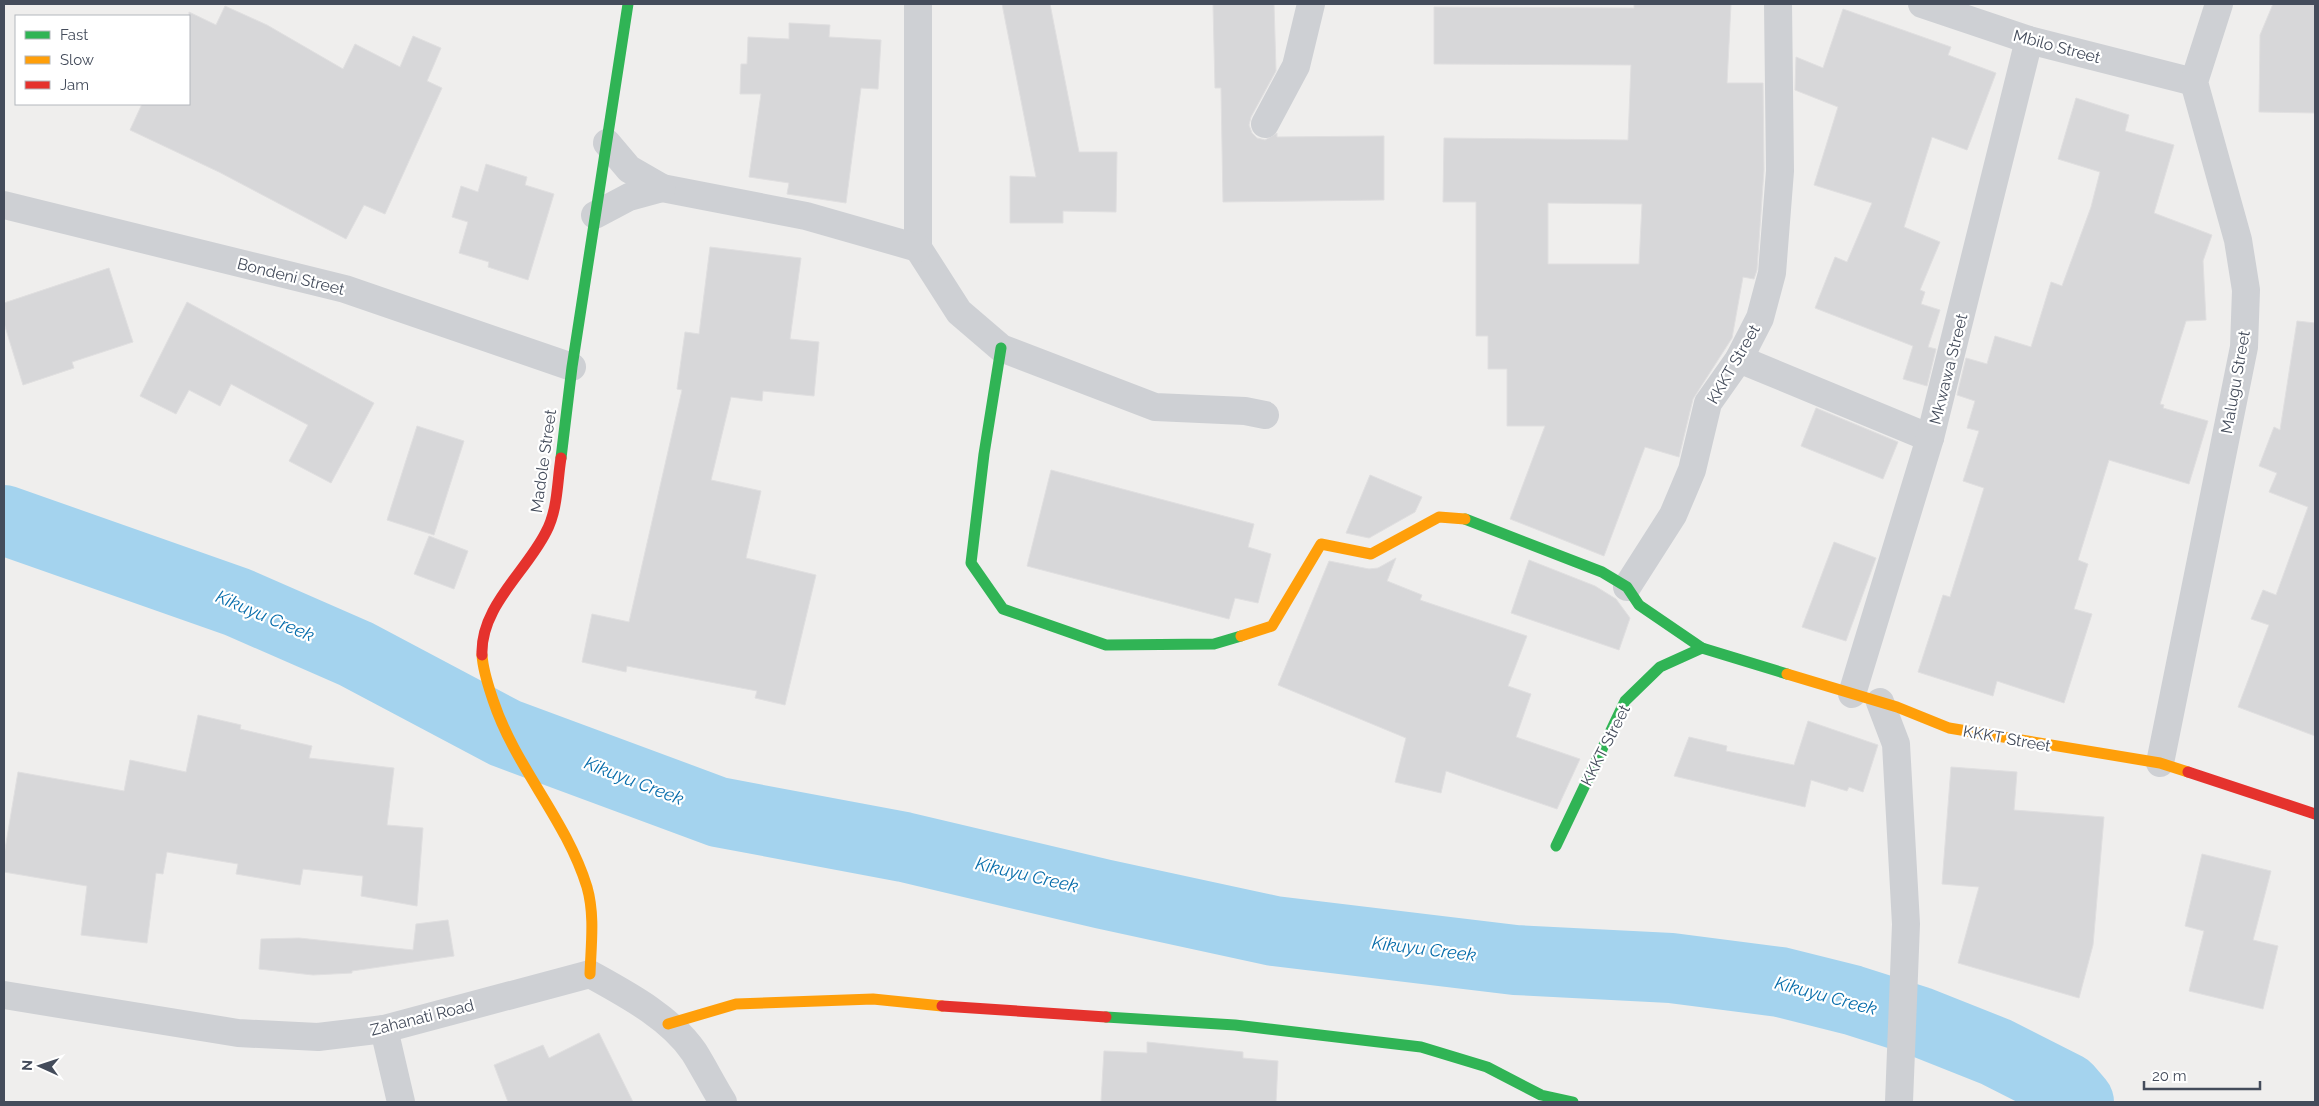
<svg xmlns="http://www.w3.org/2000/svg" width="2319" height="1106" font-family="Raleway,sans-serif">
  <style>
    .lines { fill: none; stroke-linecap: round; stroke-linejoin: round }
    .river { stroke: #a4d3ee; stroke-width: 70 }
    .building { fill: #d7d7d9; stroke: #e0dfe0; fill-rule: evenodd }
    .street { stroke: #ced0d4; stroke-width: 28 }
    .fast { stroke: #30b455; stroke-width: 11 }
    .slow { stroke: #ff9f0a; stroke-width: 11 }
    .jam { stroke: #e5322d; stroke-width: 11 }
    .labels { text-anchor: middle; stroke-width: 4.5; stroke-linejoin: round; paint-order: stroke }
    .street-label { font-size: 16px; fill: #444c5b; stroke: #fff }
    .water-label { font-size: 18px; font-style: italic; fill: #076dab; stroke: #fff }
  </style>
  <rect width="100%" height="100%" fill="#efeeed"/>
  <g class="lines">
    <path class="river" d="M 4,520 L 237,602 L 356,654 L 505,733 L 718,812 L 904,847 L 1103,894 L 1274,931 L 1515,960 L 1671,968 L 1780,982 L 1852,1000 L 1918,1021 L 1996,1052 L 2067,1088 L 2079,1102"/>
  </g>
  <g class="building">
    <path d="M 1002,4 L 1050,4 L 1079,152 L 1117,152 L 1116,212 L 1063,211 L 1063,223 L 1010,223 L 1010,176 L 1036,177 Z"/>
    <path d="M 1213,4 L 1274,4 L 1276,71 L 1251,117 L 1249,125 L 1252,133 L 1257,138 L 1265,140 L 1277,133 L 1277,137 L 1384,136 L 1384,200 L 1223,202 L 1221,88 L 1215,88 Z"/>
    <path d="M 1634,4 L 1731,4 L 1727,83 L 1763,83 L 1764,170 L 1757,270 L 1754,279 L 1743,277 L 1732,338 L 1693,399 L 1679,457 L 1645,447 L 1604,556 L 1510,519 L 1545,426 L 1507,426 L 1507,369 L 1488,369 L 1488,336 L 1476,336 L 1476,202 L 1443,202 L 1444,138 L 1628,140 L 1631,65 L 1434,64 L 1434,7 L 1634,8 ZM 1548,203 L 1642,204 L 1639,264 L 1548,264 Z"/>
    <path d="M 2273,4 L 2315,4 L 2315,113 L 2259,112 L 2260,35 Z"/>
    <path d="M 225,6 L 267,25 L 343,69 L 355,44 L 400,67 L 413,36 L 441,48 L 427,81 L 442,88 L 385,214 L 364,205 L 346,239 L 219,172 L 130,130 L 142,104 L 189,104 L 189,12 L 216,25 Z"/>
    <path d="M 1843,9 L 1951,47 L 1948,55 L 1996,73 L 1967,150 L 1932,137 L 1904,227 L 1940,242 L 1920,290 L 1925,292 L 1921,304 L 1940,310 L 1928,347 L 1936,349 L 1927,386 L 1903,379 L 1913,346 L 1815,308 L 1835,257 L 1847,262 L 1872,203 L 1814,185 L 1838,107 L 1795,90 L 1796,57 L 1823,68 Z"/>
    <path d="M 789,23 L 830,25 L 829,37 L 881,40 L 878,89 L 861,88 L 846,203 L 787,194 L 789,183 L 749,177 L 761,94 L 740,94 L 741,64 L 747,64 L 748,37 L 789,39 Z"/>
    <path d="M 2076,98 L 2129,115 L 2125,131 L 2174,145 L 2154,213 L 2212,235 L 2203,261 L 2206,320 L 2186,321 L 2160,404 L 2164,405 L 2163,408 L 2208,421 L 2189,484 L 2109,460 L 2078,560 L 2088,564 L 2074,609 L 2092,614 L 2064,703 L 1997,681 L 1993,696 L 1918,672 L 1943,595 L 1950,597 L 1984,488 L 1963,481 L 1979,431 L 1967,428 L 1975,401 L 1957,395 L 1966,358 L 1987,364 L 1995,336 L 2031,347 L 2051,282 L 2062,286 L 2091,207 L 2100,172 L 2058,159 Z"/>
    <path d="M 486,164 L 527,177 L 525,185 L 554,194 L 528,280 L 488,267 L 489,262 L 459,253 L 468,222 L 452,217 L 461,186 L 478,192 Z"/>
    <path d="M 710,247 L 801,258 L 790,339 L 819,342 L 814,396 L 763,391 L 762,401 L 731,397 L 711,480 L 761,491 L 746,558 L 816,575 L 785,705 L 755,698 L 757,691 L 627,666 L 626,672 L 582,662 L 592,614 L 629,622 L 682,390 L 677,389 L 685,332 L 699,334 Z"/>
    <path d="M 109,268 L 133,342 L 72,362 L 74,368 L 23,385 L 4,323 L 4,303 Z"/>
    <path d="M 187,302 L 374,403 L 331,483 L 289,461 L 308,425 L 231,384 L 220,406 L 189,390 L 176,414 L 140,396 Z"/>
    <path d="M 2297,321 L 2315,323 L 2315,736 L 2238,707 L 2269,625 L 2251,619 L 2263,590 L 2276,595 L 2308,507 L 2269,492 L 2277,473 L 2259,466 L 2274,427 L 2280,430 Z"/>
    <path d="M 1816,408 L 1898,442 L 1883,479 L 1801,446 Z"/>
    <path d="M 417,426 L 464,441 L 434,535 L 387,520 Z"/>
    <path d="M 1051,470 L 1254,524 L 1248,547 L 1271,554 L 1258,603 L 1235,598 L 1229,619 L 1027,566 Z"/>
    <path d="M 1370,475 L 1422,497 L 1415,512 L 1369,538 L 1346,533 Z"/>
    <path d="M 429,536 L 468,551 L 454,589 L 414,574 Z"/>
    <path d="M 1834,542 L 1876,558 L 1846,641 L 1802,627 Z"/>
    <path d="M 1396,558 L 1387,581 L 1422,595 L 1420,600 L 1527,636 L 1508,686 L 1531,694 L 1516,737 L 1580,759 L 1557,809 L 1446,771 L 1441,793 L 1395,782 L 1406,738 L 1278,685 L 1329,561 L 1369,569 L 1378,568 Z"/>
    <path d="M 1529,560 L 1595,586 L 1616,599 L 1630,618 L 1619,650 L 1511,613 Z"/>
    <path d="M 198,715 L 241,725 L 240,729 L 312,746 L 309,758 L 394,768 L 387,825 L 423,828 L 417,906 L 361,896 L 363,876 L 303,869 L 300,885 L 236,874 L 238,864 L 167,852 L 163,874 L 156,873 L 147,943 L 81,935 L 87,886 L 4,872 L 4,855 L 18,772 L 124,791 L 130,760 L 186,772 Z"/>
    <path d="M 1808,721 L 1878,745 L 1863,792 L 1849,787 L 1847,791 L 1811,780 L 1805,807 L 1674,776 L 1689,737 L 1727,746 L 1726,751 L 1794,765 Z"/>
    <path d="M 1951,767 L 2017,772 L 2014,810 L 2104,817 L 2093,945 L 2079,998 L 1958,963 L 1979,887 L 1942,884 Z"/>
    <path d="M 2202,854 L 2271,871 L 2253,940 L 2278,946 L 2263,1009 L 2189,991 L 2204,931 L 2185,926 Z"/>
    <path d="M 448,920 L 454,956 L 352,971 L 352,973 L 313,975 L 259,969 L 261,939 L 299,938 L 413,950 L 416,924 Z"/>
    <path d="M 599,1033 L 633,1102 L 508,1102 L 494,1065 L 543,1045 L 549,1058 Z"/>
    <path d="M 1147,1042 L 1243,1052 L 1243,1058 L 1278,1061 L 1276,1102 L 1101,1102 L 1104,1051 L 1147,1053 Z"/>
  </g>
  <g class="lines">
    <g class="street">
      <path d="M 918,4 L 918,248 L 959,312 L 1001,348 L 1155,407 L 1245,411 L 1265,415"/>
      <path d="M 1922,4 L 2029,40 L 2194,82"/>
      <path d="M 1265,124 L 1296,66 L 1311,4"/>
      <path d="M 662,188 L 806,216 L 918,248"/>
      <path d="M 4,205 L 345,289 L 572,367"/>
      <path d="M 595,215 L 629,197 L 662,188 L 629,169 L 607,143"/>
      <path d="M 1739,359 L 1930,438"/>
      <path d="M 1627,587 L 1673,515 L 1692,470 L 1708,403 L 1739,359 L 1760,318 L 1772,273 L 1780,171 L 1778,4"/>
      <path d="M 1852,694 L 1930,438 L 2029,40"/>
      <path d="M 1880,702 L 1896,744 L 1906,924 L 1899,1102"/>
      <path d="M 2160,763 L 2244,347 L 2246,290 L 2238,240 L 2194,82 L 2219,4"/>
      <path d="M 4,995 L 238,1033 L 318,1037 L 384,1029 L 590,974 C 626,994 670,1017 694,1052 C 704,1068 713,1086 723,1102"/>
      <path d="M 384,1029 L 401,1102"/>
    </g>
    <g class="fast">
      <path d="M 1001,348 L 984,454 L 971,563 L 1003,609 L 1106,645 L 1214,644 L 1241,636"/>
      <path d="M 561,458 L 572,367 L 628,4"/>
      <path d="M 1465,519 L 1602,572 L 1627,587 L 1639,605 L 1702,648"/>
      <path d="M 1556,846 L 1625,701 L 1660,667 L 1702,648 L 1787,674"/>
      <path d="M 1106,1017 L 1235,1025 L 1421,1047 L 1487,1067 L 1541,1095 L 1573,1102"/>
    </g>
    <g class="slow">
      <path d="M 1241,636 L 1272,626 L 1321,544 L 1371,554 L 1439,517 L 1465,519"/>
      <path d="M 482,655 C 483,671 488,685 493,700 C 515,767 566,819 587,887 C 595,915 591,945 590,974"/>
      <path d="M 1787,674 L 1897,707 L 1949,728 L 2160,763 L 2188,772"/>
      <path d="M 668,1024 L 736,1004 L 873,999 L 942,1006"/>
    </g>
    <g class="jam">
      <path d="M 482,655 C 480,607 526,572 546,532 C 558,510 557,482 561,458"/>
      <path d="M 2188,772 L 2315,814"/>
      <path d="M 942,1006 L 1106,1017"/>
    </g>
  </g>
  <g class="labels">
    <g class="street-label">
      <text transform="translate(2057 46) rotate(15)" y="6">Mbilo Street</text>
      <text transform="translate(291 276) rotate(14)" y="6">Bondeni Street</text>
      <text transform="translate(1733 364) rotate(-60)" y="6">KKKT Street</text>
      <text transform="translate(1948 369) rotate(-76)" y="6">Mkwawa Street</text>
      <text transform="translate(2235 382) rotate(-80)" y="6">Malugu Street</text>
      <text transform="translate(543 461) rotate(-82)" y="6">Madole Street</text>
      <text transform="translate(2007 738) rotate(10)" y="6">KKKT Street</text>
      <text transform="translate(1605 745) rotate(-63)" y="6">KKKT Street</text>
      <text transform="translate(422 1017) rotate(-14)" y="6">Zahanati Road</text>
    </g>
    <g class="water-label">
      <text transform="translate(265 616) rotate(23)" y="6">Kikuyu Creek</text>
      <text transform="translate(634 781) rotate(21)" y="6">Kikuyu Creek</text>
      <text transform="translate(1027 875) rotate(13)" y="6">Kikuyu Creek</text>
      <text transform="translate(1424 949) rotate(7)" y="6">Kikuyu Creek</text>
      <text transform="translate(1826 996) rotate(15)" y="6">Kikuyu Creek</text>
    </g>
  </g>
  <rect width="2319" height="1106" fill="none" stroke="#444c5b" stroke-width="10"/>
  <rect x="15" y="15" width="175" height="90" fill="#ffffff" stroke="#b4b7bd"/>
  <rect x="25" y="31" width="25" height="8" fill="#30b455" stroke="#b4b7bd"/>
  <text x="60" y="40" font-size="15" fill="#444c5b">Fast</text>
  <rect x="25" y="56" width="25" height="8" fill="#ff9f0a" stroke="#b4b7bd"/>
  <text x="60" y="65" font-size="15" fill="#444c5b">Slow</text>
  <rect x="25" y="81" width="25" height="8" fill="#e5322d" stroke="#b4b7bd"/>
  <text x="60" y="90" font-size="15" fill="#444c5b">Jam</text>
  <g transform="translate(40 1066) rotate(273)" stroke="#ffffff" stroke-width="4" paint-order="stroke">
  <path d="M0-4L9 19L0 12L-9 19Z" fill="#444c5b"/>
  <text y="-8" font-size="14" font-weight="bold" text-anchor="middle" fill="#444c5b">N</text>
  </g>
  <path d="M2144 1081v8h116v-8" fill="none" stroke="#444c5b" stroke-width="2.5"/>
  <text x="2152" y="1081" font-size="15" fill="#444c5b" stroke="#ffffff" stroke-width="4" paint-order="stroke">20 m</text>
</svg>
